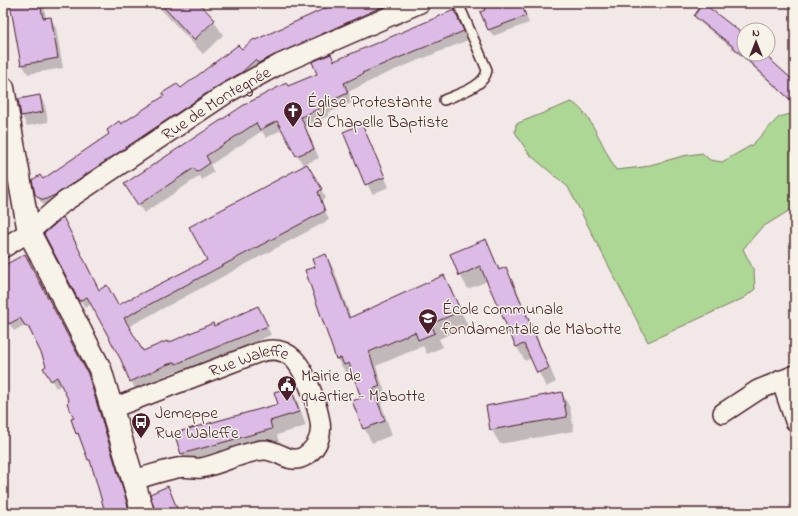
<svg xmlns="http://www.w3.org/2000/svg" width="798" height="516" font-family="'Indie Flower',sans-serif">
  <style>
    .green { fill: #add795; stroke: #7c7b60 }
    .shadow { fill: #0003 }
    .building { fill: #dcbbe7; stroke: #4a1f2b }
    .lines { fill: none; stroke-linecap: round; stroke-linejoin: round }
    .service-casing { stroke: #4a1f2b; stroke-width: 12 }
    .minor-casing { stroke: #4a1f2b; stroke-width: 22 }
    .tertiary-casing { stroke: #4a1f2b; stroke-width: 25 }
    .service { stroke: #f7f3e8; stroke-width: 9 }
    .minor { stroke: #f7f3e8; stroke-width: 19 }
    .tertiary { stroke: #f7f3e8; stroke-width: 22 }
    .labels { text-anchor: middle; stroke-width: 3; stroke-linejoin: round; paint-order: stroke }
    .poi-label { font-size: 17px; fill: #4a1f2b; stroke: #f7f3e8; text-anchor: start }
    .street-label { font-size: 17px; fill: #4a1f2b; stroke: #f7f3e8 }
  </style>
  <rect width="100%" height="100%" fill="#f2e8e8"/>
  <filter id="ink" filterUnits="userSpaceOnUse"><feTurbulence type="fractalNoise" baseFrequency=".025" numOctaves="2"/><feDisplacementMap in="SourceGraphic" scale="8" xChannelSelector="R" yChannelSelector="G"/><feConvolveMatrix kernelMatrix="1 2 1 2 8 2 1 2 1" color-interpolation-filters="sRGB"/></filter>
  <g filter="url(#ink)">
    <path class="green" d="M 571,102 C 589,109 605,152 616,170 L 643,167 L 683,156 L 702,153 L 710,160 L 722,162 L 752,145 L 779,117 L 795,113 L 795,207 L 761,228 L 743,249 L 754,271 L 755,289 L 744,298 L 648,342 L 568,187 L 529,154 L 515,132 L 516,124 Z"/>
    <g class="shadow">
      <path d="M 11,3 L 44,3 L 46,19 L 51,18 L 56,28 L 63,68 L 28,74 L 22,64 Z"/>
      <path d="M 155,3 L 198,3 L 214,21 L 223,35 L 203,54 Z"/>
      <path d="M 340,3 L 412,3 L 245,79 L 48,207 L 44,205 L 40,201 L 36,193 L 43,180 L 121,126 L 254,42 Z"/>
      <path d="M 499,3 L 521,3 L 529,23 L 493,36 L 489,30 Z"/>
      <path d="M 547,3 L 560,3 L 550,7 Z"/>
      <path d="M 672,3 L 680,3 L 676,7 Z"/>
      <path d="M 454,11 L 468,40 L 385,74 L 348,92 L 353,102 L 328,113 L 329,116 L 305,126 L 319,158 L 303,165 L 283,129 L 266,138 L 262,131 L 210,165 L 214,172 L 202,180 L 200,176 L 144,213 L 131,193 L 288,88 L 319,74 L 335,62 Z"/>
      <path d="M 695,16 L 744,37 L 744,54 L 763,54 L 795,83 L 795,105 L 733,49 L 697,20 Z"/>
      <path d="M 40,96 L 45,105 L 48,122 L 27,126 L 22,116 L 19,100 Z"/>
      <path d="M 362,126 L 389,187 L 372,194 L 344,133 Z"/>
      <path d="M 307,166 L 326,198 L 321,201 L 329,220 L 128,327 L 142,352 L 214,327 L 258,307 L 271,335 L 182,372 L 181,370 L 171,373 L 135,389 L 122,360 L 92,304 L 85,308 L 45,234 L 99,291 L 118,307 L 208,260 Z"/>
      <path d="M 485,240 L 501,271 L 505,269 L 514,283 L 556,382 L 546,387 L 532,358 L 525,361 L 517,347 L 488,281 L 468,289 L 460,275 Z"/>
      <path d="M 326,255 L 334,270 L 351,318 L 444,276 L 468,326 L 439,339 L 443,347 L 427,354 L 423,346 L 376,366 L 388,401 L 381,403 L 392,435 L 372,443 L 364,428 L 362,398 L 355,378 L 353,378 L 349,372 L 346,373 L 337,359 L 307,271 L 317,268 Z"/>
      <path d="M 29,263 L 92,383 L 131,513 L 106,513 L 93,468 L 77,433 L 70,402 L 62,385 L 56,388 L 49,376 L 43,355 L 32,334 L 25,325 L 14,331 L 3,314 L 3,267 Z"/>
      <path d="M 290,388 L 298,402 L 306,426 L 277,435 L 279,442 L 190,467 L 182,454 L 279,404 Z"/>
      <path d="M 562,393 L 570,408 L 574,431 L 500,444 L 491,429 Z"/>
    </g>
    <g class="building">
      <path d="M 10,3 L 40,3 L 43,18 L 51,17 L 58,58 L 21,65 Z"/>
      <path d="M 160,3 L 199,3 L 215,20 L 194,40 Z"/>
      <path d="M 337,3 L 390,3 L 258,63 L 255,60 L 242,72 L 204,95 L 57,194 L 44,200 L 39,198 L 35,194 L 32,180 L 40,175 L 43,179 L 109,134 L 107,130 L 119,121 L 121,124 L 164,96 L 162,93 L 177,84 L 181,88 L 238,45 L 242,49 L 254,39 L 255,40 Z"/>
      <path d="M 496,3 L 521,3 L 526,16 L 488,30 L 480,12 L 485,10 L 484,8 Z"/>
      <path d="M 703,3 L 744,35 L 744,54 L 764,54 L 795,82 L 795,104 L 730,44 L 694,16 Z"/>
      <path d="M 454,10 L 464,31 L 362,73 L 363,74 L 344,83 L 348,93 L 324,104 L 325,106 L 301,117 L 314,149 L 296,156 L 277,121 L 260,130 L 256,123 L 206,156 L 210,163 L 197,172 L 194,168 L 138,205 L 124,184 L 244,105 L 286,83 L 288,86 L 317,74 L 312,62 L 331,54 L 334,61 Z"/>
      <path d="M 40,95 L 43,112 L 21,116 L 18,99 Z"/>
      <path d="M 362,124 L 385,177 L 365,185 L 343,132 Z"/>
      <path d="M 307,164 L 322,189 L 318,192 L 325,211 L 124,318 L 143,351 L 167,341 L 168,343 L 213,323 L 214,326 L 258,306 L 268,326 L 176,364 L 175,362 L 166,365 L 130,382 L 121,360 L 87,297 L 79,301 L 44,234 L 63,217 L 99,290 L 107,285 L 118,305 L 207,260 L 189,227 Z"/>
      <path d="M 486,239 L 499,270 L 506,267 L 549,368 L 537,373 L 524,344 L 516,347 L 480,266 L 459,276 L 450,254 Z"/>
      <path d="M 25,254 L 88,374 L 130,513 L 103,513 L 105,512 L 90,460 L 88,460 L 78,433 L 76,434 L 71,419 L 74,418 L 67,403 L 69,401 L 57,377 L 51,381 L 43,368 L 46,366 L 42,355 L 28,326 L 26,327 L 20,318 L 9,324 L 3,315 L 3,266 Z"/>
      <path d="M 326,254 L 349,318 L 444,275 L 461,311 L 431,324 L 435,333 L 418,340 L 415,332 L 369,352 L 380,386 L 373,389 L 385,421 L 363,429 L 352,401 L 361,398 L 349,363 L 344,365 L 341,358 L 336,359 L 305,270 L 315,267 L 312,259 Z"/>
      <path d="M 291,387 L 299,412 L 270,421 L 272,429 L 181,454 L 174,433 L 278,404 L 274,392 Z"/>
      <path d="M 562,392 L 567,417 L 490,430 L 486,406 Z"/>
      <path d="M 168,486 L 179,513 L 155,513 L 150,494 Z"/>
    </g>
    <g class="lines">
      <g class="service-casing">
        <path id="service" d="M 444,100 C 457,94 485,87 487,70 L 458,3"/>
      </g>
      <g class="minor-casing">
        <g id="minor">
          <path id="s1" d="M 3,248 L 29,232 L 64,202 L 227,93 L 280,64 L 420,3"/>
          <path d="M 781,380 L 795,421"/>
          <path id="s2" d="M 113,408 L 257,353 C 291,341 302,367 312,393 C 320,416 329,440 305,456 C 289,466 279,449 263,450 C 242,452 222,464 201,468 C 194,469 185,466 177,468 C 162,471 148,476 133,480"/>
          <path d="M 723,413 L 758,390 L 795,375"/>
        </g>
      </g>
      <g class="tertiary-casing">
        <path id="tertiary" d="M 3,88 L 29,232 L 100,369 L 143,513"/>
      </g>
      <use href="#service" class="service"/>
      <use href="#minor" class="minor"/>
      <use href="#tertiary" class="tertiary"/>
    </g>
  </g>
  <defs>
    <g id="church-pin" transform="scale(1)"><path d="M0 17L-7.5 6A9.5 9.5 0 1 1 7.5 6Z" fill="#4a1f2b" stroke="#f7f3e8"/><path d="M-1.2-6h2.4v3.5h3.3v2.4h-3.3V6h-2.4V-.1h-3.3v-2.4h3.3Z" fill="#fff"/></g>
    <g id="school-pin" transform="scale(1)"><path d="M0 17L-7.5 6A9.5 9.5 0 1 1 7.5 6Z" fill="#4a1f2b" stroke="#f7f3e8"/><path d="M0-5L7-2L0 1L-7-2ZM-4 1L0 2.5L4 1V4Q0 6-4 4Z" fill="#fff"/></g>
    <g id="civic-pin" transform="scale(1)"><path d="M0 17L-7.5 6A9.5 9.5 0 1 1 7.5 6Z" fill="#4a1f2b" stroke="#f7f3e8"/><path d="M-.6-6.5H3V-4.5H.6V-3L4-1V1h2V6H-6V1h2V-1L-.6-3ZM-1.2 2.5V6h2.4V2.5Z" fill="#fff"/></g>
    <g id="bus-pin" transform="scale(1)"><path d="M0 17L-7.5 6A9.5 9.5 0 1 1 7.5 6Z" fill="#4a1f2b" stroke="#f7f3e8"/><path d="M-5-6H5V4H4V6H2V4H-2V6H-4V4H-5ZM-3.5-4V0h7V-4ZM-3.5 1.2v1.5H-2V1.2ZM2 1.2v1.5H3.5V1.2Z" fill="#fff"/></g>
  </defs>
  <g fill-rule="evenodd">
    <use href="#church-pin" x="293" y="111"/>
    <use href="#school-pin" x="428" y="318"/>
    <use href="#civic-pin" x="287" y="385"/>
    <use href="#bus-pin" x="141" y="422"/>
  </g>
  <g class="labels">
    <g class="poi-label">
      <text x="307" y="107">Église Protestante<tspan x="307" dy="20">La Chapelle Baptiste</tspan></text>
      <text x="442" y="314">École communale<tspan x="442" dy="20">fondamentale de Mabotte</tspan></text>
      <text x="301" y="381">Mairie de<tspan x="301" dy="20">quartier - Mabotte</tspan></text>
      <text x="155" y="418">Jemeppe<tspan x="155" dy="20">Rue Waleffe</tspan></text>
    </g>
    <g class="street-label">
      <text dy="6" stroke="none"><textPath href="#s1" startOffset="258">Rue de Montegnée</textPath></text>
      <text dy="6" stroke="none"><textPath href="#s2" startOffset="145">Rue Waleffe</textPath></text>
    </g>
  </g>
  <rect width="798" height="516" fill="none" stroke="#f7f3e8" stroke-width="16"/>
  <rect x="8" y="8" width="782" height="500" fill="none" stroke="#4a1f2b" stroke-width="1.5" filter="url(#ink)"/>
  <g transform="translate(756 42)"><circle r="19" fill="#f7f3e8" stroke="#b29e9c"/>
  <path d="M0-3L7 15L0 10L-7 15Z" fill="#4a1f2b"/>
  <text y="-6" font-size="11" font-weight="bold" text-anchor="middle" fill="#4a1f2b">N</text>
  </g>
</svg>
